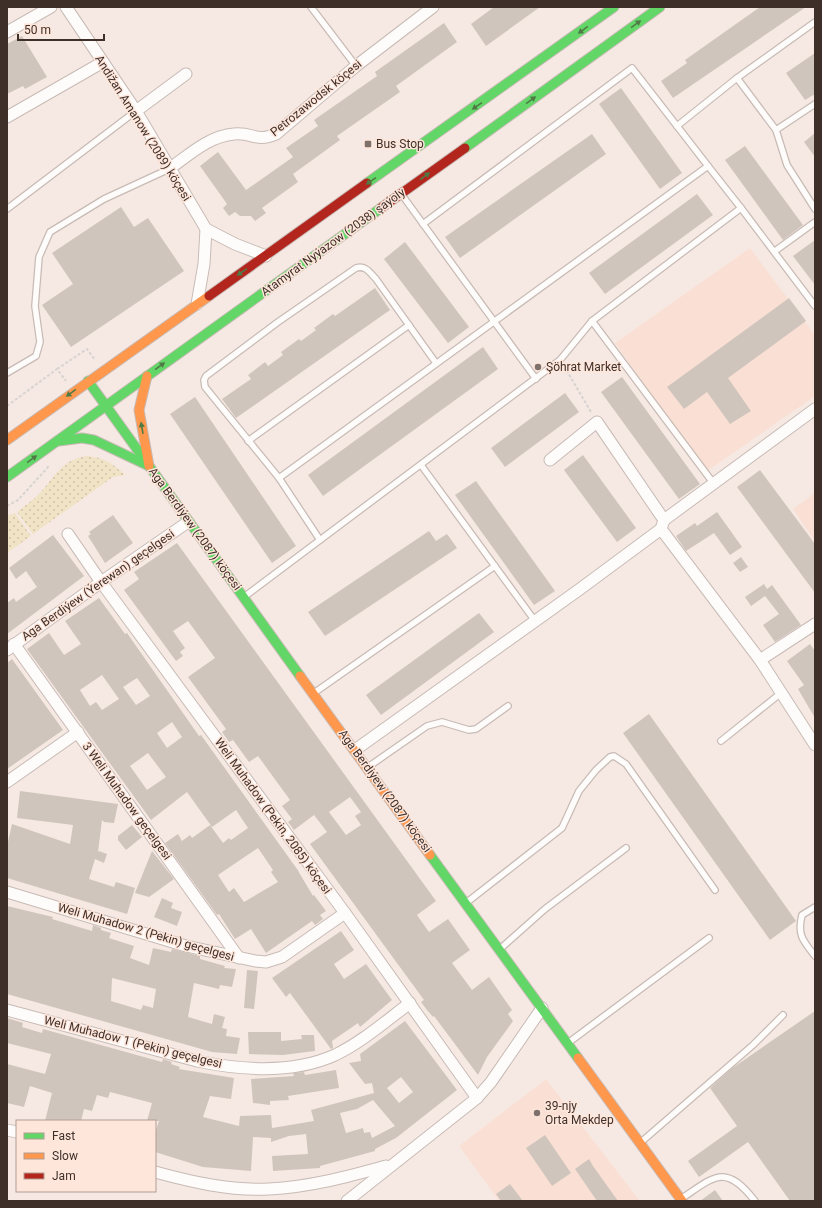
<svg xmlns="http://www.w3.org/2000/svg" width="822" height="1208" font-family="Roboto,sans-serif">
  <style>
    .built { fill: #fae0d4 }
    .grass { fill: url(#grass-dots) }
    .building { fill: #d0c5bd; fill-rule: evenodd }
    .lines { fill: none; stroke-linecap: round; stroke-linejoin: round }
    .lane-casing { stroke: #c8bbb5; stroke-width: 8 }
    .street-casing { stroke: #c8bbb5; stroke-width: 13 }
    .fast-casing { stroke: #c8bbb5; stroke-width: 11 }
    .slow-casing { stroke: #c8bbb5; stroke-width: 11 }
    .jam-casing { stroke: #c8bbb5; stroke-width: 11 }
    .path { stroke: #d7d3d1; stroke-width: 2; stroke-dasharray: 3 2; stroke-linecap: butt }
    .lane { stroke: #fefcfb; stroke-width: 5.5 }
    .street { stroke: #fefcfb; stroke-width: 11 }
    .fast { stroke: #63d668; stroke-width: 9 }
    .slow { stroke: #ff974d; stroke-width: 9 }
    .jam { stroke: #b3261e; stroke-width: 9 }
    .oneway { fill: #4f7a45 }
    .poi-dot { fill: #7e706a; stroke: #fee6db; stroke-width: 1.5 }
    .labels { text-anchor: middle; stroke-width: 3; stroke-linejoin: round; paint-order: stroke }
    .street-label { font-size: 12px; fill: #3e2f29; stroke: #fee6db }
    .poi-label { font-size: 12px; fill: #3e2f29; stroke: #fee6db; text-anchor: start }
  </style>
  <defs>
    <pattern id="grass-dots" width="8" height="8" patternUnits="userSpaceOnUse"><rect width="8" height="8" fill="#f1e3c6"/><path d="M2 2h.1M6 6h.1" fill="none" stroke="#d0c3aa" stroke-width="1.8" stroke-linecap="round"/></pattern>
  </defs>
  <rect width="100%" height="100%" fill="#f6e9e3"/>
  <g class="built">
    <path d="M 750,248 L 815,335 L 815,396 L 706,472 L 615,343 Z"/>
    <path d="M 815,493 L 815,541 L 793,509 Z"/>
    <path d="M 546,1079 L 640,1201 L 499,1201 L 459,1146 Z"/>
  </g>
  <g class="grass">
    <path d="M 87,456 C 103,457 114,464 125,475 L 113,477 L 33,534 L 17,512 C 24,506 32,501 39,494 C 55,477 62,459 87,456 Z"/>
    <path d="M 15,513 L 31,536 L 7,553 L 7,516 Z"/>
  </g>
  <g class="building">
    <path d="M 494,7 L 540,7 L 486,46 L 471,24 Z"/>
    <path d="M 760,7 L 806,7 L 673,98 L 661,81 L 687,63 L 685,60 Z"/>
    <path d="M 444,23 L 457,42 L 396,86 L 400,92 L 337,136 L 340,140 L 293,174 L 298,182 L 262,208 L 266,213 L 255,221 L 251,216 L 240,216 L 235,212 L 229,216 L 223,208 L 227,204 L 200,166 L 218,152 L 246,190 L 293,157 L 286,148 L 318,126 L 314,120 L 377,76 L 375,72 Z"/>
    <path d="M 22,36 L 47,77 L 25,89 L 23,86 L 7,94 L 7,44 Z"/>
    <path d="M 815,53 L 815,94 L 805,100 L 786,73 Z"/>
    <path d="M 621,88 L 682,173 L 660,189 L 599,104 Z"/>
    <path d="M 815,133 L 815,157 L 804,142 Z"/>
    <path d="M 592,134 L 606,154 L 460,258 L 445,237 Z"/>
    <path d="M 745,146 L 803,225 L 783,240 L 725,160 Z"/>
    <path d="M 697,194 L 713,215 L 605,294 L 589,273 Z"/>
    <path d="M 121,207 L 134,227 L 148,218 L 184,271 L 71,347 L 42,305 L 73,284 L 52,253 Z"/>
    <path d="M 815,240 L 815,285 L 793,256 Z"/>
    <path d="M 405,242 L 469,327 L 448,343 L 384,259 Z"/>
    <path d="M 375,288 L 390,310 L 236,418 L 222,399 L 251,379 L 248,375 L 265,362 L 268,366 L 283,355 L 281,352 L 299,339 L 301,341 L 316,330 L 314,328 L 333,314 L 335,316 Z"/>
    <path d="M 789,298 L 806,321 L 728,378 L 751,411 L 730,424 L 707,392 L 684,409 L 667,387 Z"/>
    <path d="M 483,347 L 498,369 L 323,496 L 308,475 Z"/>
    <path d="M 622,377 L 700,484 L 679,499 L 601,392 Z"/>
    <path d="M 565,393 L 579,412 L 505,467 L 491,448 Z"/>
    <path d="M 195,397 L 296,546 L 272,563 L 170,414 Z"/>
    <path d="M 583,455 L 636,528 L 617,542 L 564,470 Z"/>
    <path d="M 760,470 L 815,544 L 815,593 L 737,487 Z"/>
    <path d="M 476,481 L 555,591 L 534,605 L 455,495 Z"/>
    <path d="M 717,512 L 742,547 L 730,555 L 714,533 L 686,551 L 676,536 L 695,523 L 697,526 Z"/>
    <path d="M 113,515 L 133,543 L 105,563 L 88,536 L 91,534 L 89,532 Z"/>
    <path d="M 429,531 L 436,541 L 447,534 L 457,548 L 325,636 L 308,612 Z"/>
    <path d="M 53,535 L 84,576 L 7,634 L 7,603 L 14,598 L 16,602 L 37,587 L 26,571 L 16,579 L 9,568 Z"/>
    <path d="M 177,543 L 436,901 L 417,915 L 429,932 L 448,919 L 470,950 L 452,963 L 472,990 L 489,977 L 512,1010 L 508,1014 L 513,1021 L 487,1057 L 478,1075 L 434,1016 L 433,1017 L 427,1010 L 421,1002 L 424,1000 L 310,844 L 327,832 L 314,815 L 294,830 L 288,822 L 292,819 L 282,806 L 290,800 L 258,756 L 249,762 L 233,740 L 229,742 L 222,732 L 226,729 L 188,677 L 215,658 L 188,621 L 173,631 L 185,648 L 180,652 L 183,656 L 176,661 L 124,590 L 139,579 L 134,572 ZM 350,797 L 361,812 L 355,816 L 361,825 L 346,835 L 329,812 Z"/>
    <path d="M 741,557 L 748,567 L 740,572 L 733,563 Z"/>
    <path d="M 764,584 L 767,589 L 772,585 L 801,625 L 775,642 L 763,625 L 779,614 L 765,596 L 751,606 L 745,597 Z"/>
    <path d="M 99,598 L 125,634 L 127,633 L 199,736 L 201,735 L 297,869 L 313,896 L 314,895 L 326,911 L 320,915 L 323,919 L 315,925 L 312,921 L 266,953 L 251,929 L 235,939 L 219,914 L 217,915 L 165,843 L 178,834 L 182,841 L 190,835 L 192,838 L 210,825 L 223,843 L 229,838 L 231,840 L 248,828 L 236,810 L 212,827 L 187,792 L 151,820 L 27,649 L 49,633 L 64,655 L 81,644 L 65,621 ZM 102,675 L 119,699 L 102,710 L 96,702 L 90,706 L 80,690 ZM 137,678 L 150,696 L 136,705 L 123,687 ZM 172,722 L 182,737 L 167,748 L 157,733 ZM 148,753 L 166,777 L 147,790 L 130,766 ZM 258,848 L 273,870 L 271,872 L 278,882 L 244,902 L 234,888 L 229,892 L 218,875 Z"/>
    <path d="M 479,613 L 494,632 L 381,715 L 366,695 Z"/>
    <path d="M 810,644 L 815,651 L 815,718 L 798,689 L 804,685 L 787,661 Z"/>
    <path d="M 12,659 L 63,730 L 7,769 L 7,663 Z"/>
    <path d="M 649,714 L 796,921 L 770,940 L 623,733 Z"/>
    <path d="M 20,791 L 118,804 L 114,823 L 104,822 L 102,820 L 98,852 L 99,851 L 107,854 L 104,863 L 95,859 L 89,879 L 114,887 L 116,882 L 135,888 L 127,914 L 7,878 L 7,846 L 12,824 L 70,844 L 73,825 L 17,818 Z"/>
    <path d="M 132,825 L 142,837 L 126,850 L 118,840 L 118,836 Z"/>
    <path d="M 152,851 L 174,879 L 149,897 L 135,893 Z"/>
    <path d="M 162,898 L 173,903 L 171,908 L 182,912 L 177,926 L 154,917 Z"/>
    <path d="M 7,906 L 53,917 L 52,919 L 92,931 L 93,925 L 101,928 L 101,930 L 111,933 L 109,938 L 134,946 L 130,958 L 149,965 L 153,948 L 171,952 L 172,949 L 200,956 L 200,959 L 225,966 L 224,968 L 236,969 L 232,987 L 220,985 L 219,989 L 194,983 L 188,1017 L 212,1024 L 214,1014 L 225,1017 L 222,1028 L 227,1029 L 226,1036 L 240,1038 L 237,1054 L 212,1052 L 7,994 ZM 112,978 L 156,989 L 153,1008 L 143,1005 L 141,1010 L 111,1001 Z"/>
    <path d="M 341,931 L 354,950 L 334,964 L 344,979 L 366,964 L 392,1000 L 360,1027 L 358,1023 L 332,1041 L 333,1048 L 331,1049 L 290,993 L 286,997 L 272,978 Z"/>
    <path d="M 247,970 L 258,971 L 254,1009 L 244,1008 Z"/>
    <path d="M 815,1011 L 815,1201 L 790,1201 L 748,1142 L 699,1177 L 688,1161 L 737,1126 L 710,1088 L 731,1069 Z"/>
    <path d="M 7,1018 L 23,1023 L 22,1027 L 42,1033 L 43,1029 L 162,1062 L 163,1059 L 172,1062 L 171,1064 L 180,1067 L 179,1069 L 234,1078 L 231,1099 L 210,1096 L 203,1117 L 239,1126 L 240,1116 L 271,1115 L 272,1128 L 314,1121 L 311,1110 L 374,1093 L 372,1083 L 365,1084 L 349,1063 L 361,1061 L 360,1054 L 405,1021 L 457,1090 L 396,1138 L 375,1149 L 375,1151 L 320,1166 L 320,1168 L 273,1171 L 272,1156 L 308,1154 L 306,1134 L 289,1136 L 271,1142 L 271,1138 L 253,1137 L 251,1171 L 203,1167 L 155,1152 L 155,1133 L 159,1121 L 147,1121 L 152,1103 L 110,1092 L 108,1098 L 97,1095 L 92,1111 L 84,1109 L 81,1121 L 45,1121 L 52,1093 L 30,1086 L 24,1107 L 7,1103 L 7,1064 L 45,1074 L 51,1054 L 7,1043 ZM 401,1077 L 413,1092 L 399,1103 L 387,1088 ZM 373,1100 L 395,1126 L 372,1138 L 370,1132 L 364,1133 L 363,1128 L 346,1133 L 340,1113 L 357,1109 Z"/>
    <path d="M 248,1032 L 281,1032 L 281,1041 L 302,1039 L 301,1035 L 314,1035 L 315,1051 L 283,1055 L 249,1054 Z"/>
    <path d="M 336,1070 L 339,1088 L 288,1096 L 289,1100 L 270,1101 L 270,1105 L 253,1103 L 251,1079 L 294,1076 L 293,1073 L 304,1072 L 305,1075 Z"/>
    <path d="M 545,1135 L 571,1173 L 552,1186 L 526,1148 Z"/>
    <path d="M 589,1159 L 593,1166 L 618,1201 L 597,1201 L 575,1169 Z"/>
    <path d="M 510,1184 L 523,1201 L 501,1201 L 496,1194 Z"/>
    <path d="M 715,1190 L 723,1201 L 700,1201 Z"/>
  </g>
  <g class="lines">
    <g class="lane-casing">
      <g id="lane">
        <path d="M 311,7 L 356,66"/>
        <path d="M 737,78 L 776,130"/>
        <path d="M 815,104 L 776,130 L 787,165 L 815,209"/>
        <path d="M 708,166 L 677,126 L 737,78 L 815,22"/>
        <path d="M 402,195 L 536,379"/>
        <path d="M 7,209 L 136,111"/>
        <path d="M 423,224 L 632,68 L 677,126"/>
        <path d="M 775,251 L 815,222"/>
        <path d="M 592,321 L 714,484"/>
        <path d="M 7,373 L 36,356 L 40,342 L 35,306 L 39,257 L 50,232 L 104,199 L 169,169"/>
        <path d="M 248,441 L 409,325"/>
        <path d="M 421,465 L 535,621"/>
        <path d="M 279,478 L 708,166 L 741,208"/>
        <path d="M 320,540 L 279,478 L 205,387 L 204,380 L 206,376 L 278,322 L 356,268 C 366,265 370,273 376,279 L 436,363"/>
        <path d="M 244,597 L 560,360 L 592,321 L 741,208 L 815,306"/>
        <path d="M 314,693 L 495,566"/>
        <path d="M 721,741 L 781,693"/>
        <path d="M 368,767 L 427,726 L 442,722 L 469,730 L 476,729 L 508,706"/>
        <path d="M 466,903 L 562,828 L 579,791 L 596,770 L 610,757 L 614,756 L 626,764 L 715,890"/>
        <path d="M 815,907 L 802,915 C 797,935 803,941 815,956"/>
        <path d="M 500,949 L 545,909 L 626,848"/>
        <path d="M 568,1043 L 709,938"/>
        <path d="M 640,1143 L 753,1045 L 783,1015"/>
        <path d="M 681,1199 C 715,1176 725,1163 755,1201"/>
      </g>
    </g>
    <g class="street-casing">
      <g id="street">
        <path d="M 66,7 L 136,111 L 206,229 L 235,244 L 266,256"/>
        <path d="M 7,32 L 51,7"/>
        <path d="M 136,111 L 186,74"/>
        <path d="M 7,117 L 103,62"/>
        <path d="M 169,169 C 189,155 209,136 234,134 C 254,132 255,143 276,134 L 356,66 L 433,7"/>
        <path d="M 197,304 L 204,264 L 206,229"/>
        <path d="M 550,460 L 597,422 L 664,520"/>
        <path d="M 661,529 L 760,660 L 815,745"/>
        <path d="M 68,534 L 101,582 L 345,913 L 477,1098"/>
        <path d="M 14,644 L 239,958"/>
        <path d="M 7,650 L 101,582 L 188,522"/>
        <path d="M 760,660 L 815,624"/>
        <path d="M 355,750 L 580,589 L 661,529 L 664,520 L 815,409"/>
        <path d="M 7,782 L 78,732"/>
        <path d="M 7,892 L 186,946 L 255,961 L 266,962 L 282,957 L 345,913"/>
        <path d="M 7,1010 L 197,1061 C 240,1070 293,1074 335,1055 C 362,1042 386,1021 410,1003"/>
        <path d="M 7,1130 L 17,1132"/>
        <path d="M 155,1172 C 192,1182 230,1191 269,1189 C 309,1187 347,1177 386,1166"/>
        <path d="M 347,1201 L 477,1098 L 491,1082 L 542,1008"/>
      </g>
    </g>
    <g class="fast-casing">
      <g id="fast">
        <path d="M 465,148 L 660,7"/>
        <path d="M 367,183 L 614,7"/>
        <path d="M 88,381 L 300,676"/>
        <path d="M 59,441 L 82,438 L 94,440 L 149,466"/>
        <path d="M 7,477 L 381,208"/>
        <path d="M 430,855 L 578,1058"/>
      </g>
    </g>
    <g class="slow-casing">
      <g id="slow">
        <path d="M 147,376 L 139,410 L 149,466"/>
        <path d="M 7,440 L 209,296"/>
        <path d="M 300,676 L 430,855"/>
        <path d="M 578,1058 L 682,1201"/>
      </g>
    </g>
    <g class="jam-casing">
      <g id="jam">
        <path d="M 381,208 L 465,148"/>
        <path d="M 209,296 L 367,183"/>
      </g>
    </g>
    <g class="path">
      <path d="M 564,366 L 591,412"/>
      <path d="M 57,369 L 87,349 L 95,360"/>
      <path d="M 7,406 L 57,369 L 66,381"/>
      <path d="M 7,506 L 18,500 L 50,465"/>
    </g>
    <use href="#lane" class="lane"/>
    <use href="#street" class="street"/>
    <use href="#fast" class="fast"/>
    <use href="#slow" class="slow"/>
    <use href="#jam" class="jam"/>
  </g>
  <defs><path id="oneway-solid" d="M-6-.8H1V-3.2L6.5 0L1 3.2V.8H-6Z"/></defs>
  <g class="oneway">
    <use href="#oneway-solid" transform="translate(636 24) rotate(-36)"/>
    <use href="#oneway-solid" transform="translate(583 30) rotate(144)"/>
    <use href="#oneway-solid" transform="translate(531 100) rotate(-36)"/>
    <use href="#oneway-solid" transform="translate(477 106) rotate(145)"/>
    <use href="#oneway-solid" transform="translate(425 176) rotate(-36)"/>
    <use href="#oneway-solid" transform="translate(371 181) rotate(145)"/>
    <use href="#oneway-solid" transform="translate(242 272) rotate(145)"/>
    <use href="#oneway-solid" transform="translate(160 366) rotate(-36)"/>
    <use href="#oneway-solid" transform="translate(71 393) rotate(144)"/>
    <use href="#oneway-solid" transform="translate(142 428) rotate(-100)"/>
    <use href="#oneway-solid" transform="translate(32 459) rotate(-36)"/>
  </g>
  <g class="poi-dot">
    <rect x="364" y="140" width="8" height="8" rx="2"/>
    <circle cx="538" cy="367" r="4"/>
    <circle cx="537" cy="1113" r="4"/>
  </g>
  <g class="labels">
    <g class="street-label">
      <text transform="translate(316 98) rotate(-39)" y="4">Petrozawodsk köçesi</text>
      <text transform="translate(143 128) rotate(58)" y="4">Andižan Amanow (2089) köçesi</text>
      <text transform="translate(333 242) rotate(-36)" y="4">Atamyrat Nyýazow (2038) şaýoly</text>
      <text transform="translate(195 529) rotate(54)" y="4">Aga Berdiýew (2087) köçesi</text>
      <text transform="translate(98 585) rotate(-35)" y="4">Aga Berdiýew (Ýerewan) geçelgesi</text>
      <text transform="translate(385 791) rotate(54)" y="4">Aga Berdiýew (2087) köçesi</text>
      <text transform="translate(127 801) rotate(54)" y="4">3 Weli Muhadow geçelgesi</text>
      <text transform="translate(273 816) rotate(54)" y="4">Weli Muhadow (Pekin, 2085) köçesi</text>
      <text transform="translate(146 932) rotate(16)" y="4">Weli Muhadow 2 (Pekin) geçelgesi</text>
      <text transform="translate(133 1042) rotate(14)" y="4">Weli Muhadow 1 (Pekin) geçelgesi</text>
    </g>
    <g class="poi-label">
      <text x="376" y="148">Bus Stop</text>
      <text x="546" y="371">Şöhrat Market</text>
      <text x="545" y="1110">39-njy<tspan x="545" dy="14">Orta Mekdep</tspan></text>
    </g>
  </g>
  <rect width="822" height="1208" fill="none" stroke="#3e2f29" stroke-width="16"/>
  <rect x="16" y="1120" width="140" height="72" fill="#fee6db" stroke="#b19d94"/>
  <rect x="24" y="1133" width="20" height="6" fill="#63d668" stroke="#b19d94"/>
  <text x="52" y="1140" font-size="12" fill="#3e2f29">Fast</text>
  <rect x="24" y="1153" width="20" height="6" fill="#ff974d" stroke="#b19d94"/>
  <text x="52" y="1160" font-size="12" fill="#3e2f29">Slow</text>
  <rect x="24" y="1173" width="20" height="6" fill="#b3261e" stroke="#b19d94"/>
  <text x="52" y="1180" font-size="12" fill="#3e2f29">Jam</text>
  <path d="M18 34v6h86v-6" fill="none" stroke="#3e2f29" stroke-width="2"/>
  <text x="24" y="34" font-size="12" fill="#3e2f29" stroke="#fee6db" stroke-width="3" paint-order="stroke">50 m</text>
</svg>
